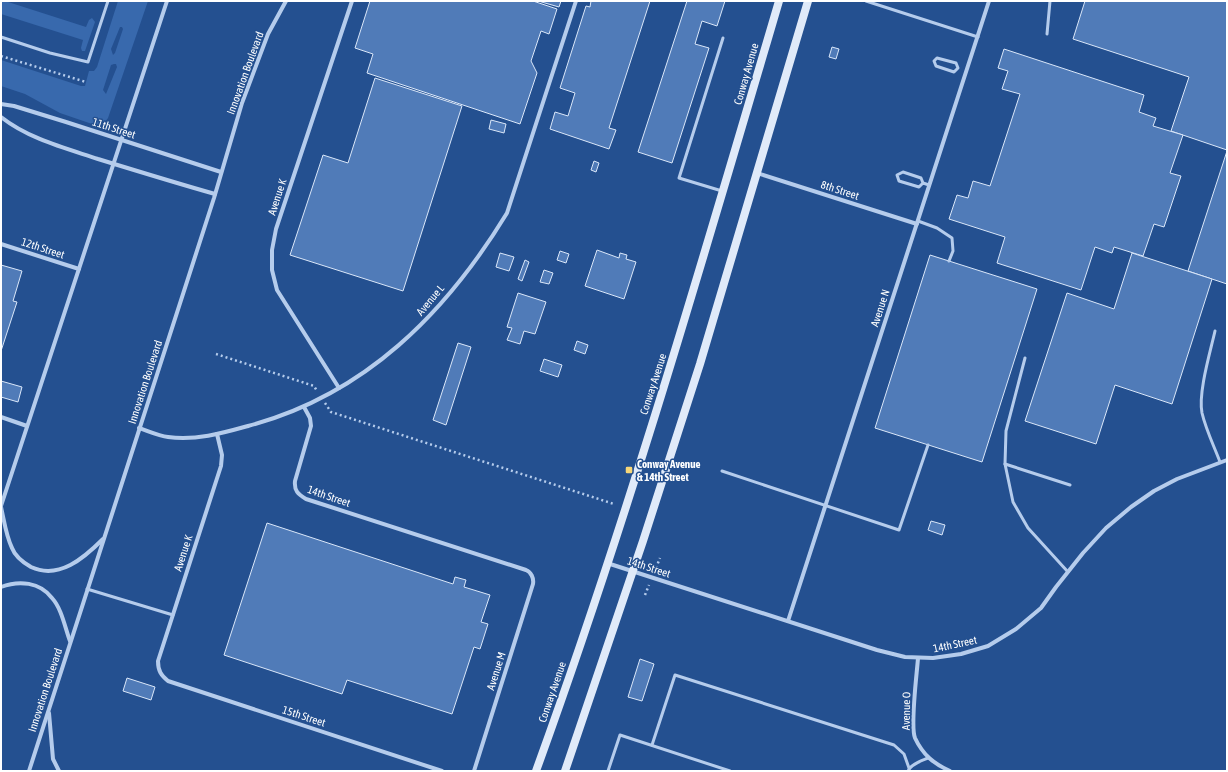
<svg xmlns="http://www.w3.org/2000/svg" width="1228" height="772" font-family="'Asap Condensed',sans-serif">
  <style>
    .green { fill: #3869ad; fill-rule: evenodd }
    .building { fill: #507bb8; stroke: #dae7f9 }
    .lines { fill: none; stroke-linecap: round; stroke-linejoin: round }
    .path { stroke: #b5ccec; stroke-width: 2.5; stroke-dasharray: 2 3; stroke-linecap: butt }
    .lane { stroke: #b5ccec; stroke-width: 3 }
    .street { stroke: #b5ccec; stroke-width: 4 }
    .secondary { stroke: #e0eaf9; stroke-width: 8 }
    .poi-dot { fill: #f6d678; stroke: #245090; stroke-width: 1.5 }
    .labels { text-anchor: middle; stroke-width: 3; stroke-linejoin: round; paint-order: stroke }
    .street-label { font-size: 11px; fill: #fff; stroke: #245090 }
    .poi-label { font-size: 11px; font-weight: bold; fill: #fff; stroke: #245090; text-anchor: start }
  </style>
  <rect width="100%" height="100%" fill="#245090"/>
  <g class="green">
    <path d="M 1,1 L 5,1 L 86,27 L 89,20 L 92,18 L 95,22 L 85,51 L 82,51 L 81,48 L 83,40 L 1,14 Z"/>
    <path d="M 118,1 L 148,1 L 108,118 L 105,122 L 95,125 L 60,113 L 25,94 L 1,86 L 1,60 L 81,86 L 85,86 L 89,71 L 94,71 L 97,67 ZM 120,27 L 122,27 L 123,29 L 115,53 L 113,55 L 111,49 ZM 114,64 L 116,64 L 117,67 L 106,94 L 103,90 L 111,65 Z"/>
  </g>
  <g class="building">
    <path d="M 370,1 L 533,1 L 557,9 L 549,34 L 541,31 L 531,61 L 537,73 L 520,124 L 367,73 L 373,54 L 355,48 Z"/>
    <path d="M 538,1 L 561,1 L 559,7 Z"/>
    <path d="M 591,1 L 650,1 L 609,128 L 616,130 L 609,149 L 550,129 L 555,112 L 568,116 L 575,93 L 560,88 L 586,6 L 590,7 Z"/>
    <path d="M 687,1 L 725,1 L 717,26 L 702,21 L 695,44 L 709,48 L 672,163 L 638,152 Z"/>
    <path d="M 1085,1 L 1227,1 L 1227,150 L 1171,131 L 1189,77 L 1073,39 Z"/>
    <path d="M 832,47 L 839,49 L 836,59 L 829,57 Z"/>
    <path d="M 1004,49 L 1144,95 L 1139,112 L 1156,118 L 1153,126 L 1183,135 L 1170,173 L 1181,176 L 1164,227 L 1154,224 L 1143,256 L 1114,247 L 1112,253 L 1095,247 L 1081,290 L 997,263 L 1005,237 L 949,219 L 957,195 L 968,198 L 973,181 L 990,186 L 1020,94 L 1002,89 L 1008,71 L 998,68 Z"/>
    <path d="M 375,78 L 462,106 L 403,291 L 290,255 L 323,155 L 348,163 Z"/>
    <path d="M 491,120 L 506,124 L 504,133 L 489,129 Z"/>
    <path d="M 1227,151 L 1227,284 L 1188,271 Z"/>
    <path d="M 594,161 L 599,163 L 596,172 L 591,170 Z"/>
    <path d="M 597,250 L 619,258 L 620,253 L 627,255 L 626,259 L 636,262 L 624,299 L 585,286 Z"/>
    <path d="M 560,251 L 569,254 L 566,263 L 557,260 Z"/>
    <path d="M 500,253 L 514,257 L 509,271 L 496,267 Z"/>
    <path d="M 1132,253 L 1212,279 L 1172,404 L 1115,385 L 1096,444 L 1025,421 L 1067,293 L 1114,309 Z"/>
    <path d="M 930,255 L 1037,289 L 982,462 L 875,428 Z"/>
    <path d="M 525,260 L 529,262 L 522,281 L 518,279 Z"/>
    <path d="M 1,265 L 22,271 L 13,301 L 17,302 L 1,351 Z"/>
    <path d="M 544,270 L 553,273 L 549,284 L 540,282 Z"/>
    <path d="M 518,293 L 546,302 L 535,334 L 524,331 L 520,344 L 507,340 L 512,328 L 507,327 Z"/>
    <path d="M 577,341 L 588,345 L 585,354 L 574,350 Z"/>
    <path d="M 458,343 L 471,347 L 446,425 L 433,420 Z"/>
    <path d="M 544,359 L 562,365 L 558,377 L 540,371 Z"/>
    <path d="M 1,381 L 22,387 L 18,402 L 1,397 Z"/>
    <path d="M 931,521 L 945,525 L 942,535 L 928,530 Z"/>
    <path d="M 267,523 L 453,584 L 455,577 L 466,580 L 464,587 L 490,595 L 481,622 L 488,624 L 481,646 L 480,649 L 474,647 L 452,714 L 347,680 L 342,694 L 224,655 Z"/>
    <path d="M 640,659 L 654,664 L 642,701 L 628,697 Z"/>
    <path d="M 127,678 L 155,687 L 151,700 L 123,691 Z"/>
  </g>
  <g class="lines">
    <g class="path">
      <path d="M 1,56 L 86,82"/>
      <path d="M 216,354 L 314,386 L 317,391"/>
      <path d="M 325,403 L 331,412 L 614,504"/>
      <path d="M 656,568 L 660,558"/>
      <path d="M 645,595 L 649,585"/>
    </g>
    <g class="lane">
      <path d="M 866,1 L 978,37"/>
      <path d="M 1047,34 L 1050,1"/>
      <path d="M 1,37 L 50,53 L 88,62 L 108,1"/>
      <path d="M 937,58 L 956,63 L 958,68 L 954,72 L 936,66 L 934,61 Z"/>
      <path d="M 923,183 L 919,187 L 899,181 L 897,175 L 903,172 L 921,178 L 923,183 L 929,185"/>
      <path d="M 722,191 L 679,178 L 723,38"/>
      <path d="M 918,221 L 937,228 L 952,238 L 953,251 L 949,261"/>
      <path d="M 1215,331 C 1210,353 1198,393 1202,413 C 1206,430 1214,446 1220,462"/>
      <path d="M 1025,358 L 1006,431 L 1005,464 L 1013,502 L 1028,528 L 1068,572"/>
      <path d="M 1005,464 L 1070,485"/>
      <path d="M 722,471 L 899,530 L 928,445"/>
      <path d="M 87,589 L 173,615"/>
      <path d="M 652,745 L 675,675 L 894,745 L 904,754 L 909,768"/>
      <path d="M 608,771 L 620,735 L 730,771"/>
      <path d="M 908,771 C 911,764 921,761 928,758"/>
    </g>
    <g class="street">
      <path d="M 1,104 L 14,106 L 66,122 L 221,172"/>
      <path d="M 1,117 C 29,139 65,148 98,159 C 137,171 176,183 215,194"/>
      <path d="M 757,173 L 917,224"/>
      <path d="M 1,244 L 79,269"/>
      <path d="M 339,388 L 277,290 L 272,270 L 272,250 L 276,229 L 352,1"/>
      <path d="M 304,407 L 310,418 L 311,426 L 295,481 C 294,491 298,494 306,499 L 526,570 C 531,572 534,578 533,584 L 474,771"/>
      <path d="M 1,417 L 27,426"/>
      <path d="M 139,428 C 148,431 159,436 168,437 C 195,441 223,433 248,426 C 365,395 446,313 507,213 L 576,1"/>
      <path d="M 217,434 L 222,455 L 221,466 L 158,661 C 158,671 161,675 168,681 L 442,771"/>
      <path d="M 1,506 L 167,1"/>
      <path d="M 1,507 C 4,520 6,536 12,548 C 15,556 24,563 31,567 C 59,580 84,558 103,539"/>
      <path d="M 607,563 L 877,650 L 905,657 L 933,658 L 961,654 L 988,646 L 1016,629 L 1041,608 L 1056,587 L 1083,553 L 1106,528 L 1131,507 L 1154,491 L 1177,479 L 1227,460"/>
      <path d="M 1,587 C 19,580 40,582 52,598 C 62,609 65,628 70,641"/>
      <path d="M 788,621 L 989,1"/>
      <path d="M 918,658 C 917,673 910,726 915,738 C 923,755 934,764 950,771"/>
      <path d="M 49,713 L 53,759 L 59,771"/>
      <path d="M 29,771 L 214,198 L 242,103 L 268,34 L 286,1"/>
    </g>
    <g class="secondary">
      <path d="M 536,771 C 628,518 703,259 779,1"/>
      <path d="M 565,771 L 643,541 L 700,364 L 808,1"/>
    </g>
  </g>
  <rect class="poi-dot" x="625" y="466" width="8" height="8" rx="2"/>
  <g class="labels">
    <g class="street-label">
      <text transform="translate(245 73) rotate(-70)" y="4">Innovation Boulevard</text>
      <text transform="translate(746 74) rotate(-74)" y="4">Conway Avenue</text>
      <text transform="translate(114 128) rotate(18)" y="4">11th Street</text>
      <text transform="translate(840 190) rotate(18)" y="4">8th Street</text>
      <text transform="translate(277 197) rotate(-72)" y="4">Avenue K</text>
      <text transform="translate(43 248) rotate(18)" y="4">12th Street</text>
      <text transform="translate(430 300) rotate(-50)" y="4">Avenue L</text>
      <text transform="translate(880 308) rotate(-72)" y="4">Avenue N</text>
      <text transform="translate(145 382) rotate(-72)" y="4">Innovation Boulevard</text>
      <text transform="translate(653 384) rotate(-72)" y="4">Conway Avenue</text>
      <text transform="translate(329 496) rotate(19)" y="4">14th Street</text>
      <text transform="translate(183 553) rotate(-72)" y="4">Avenue K</text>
      <text transform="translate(649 567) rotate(18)" y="4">14th Street</text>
      <text transform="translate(955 644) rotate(-12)" y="4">14th Street</text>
      <text transform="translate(496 671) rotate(-72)" y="4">Avenue M</text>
      <text transform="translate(45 690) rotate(-72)" y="4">Innovation Boulevard</text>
      <text transform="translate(552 692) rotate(-71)" y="4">Conway Avenue</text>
      <text transform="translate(906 711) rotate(-89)" y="4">Avenue O</text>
      <text transform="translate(304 716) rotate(18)" y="4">15th Street</text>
    </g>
    <g class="poi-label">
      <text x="637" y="468">Conway Avenue<tspan x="637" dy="13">&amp; 14th Street</tspan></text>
    </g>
  </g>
  <rect width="1228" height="772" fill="none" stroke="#ffffff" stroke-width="4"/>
</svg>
